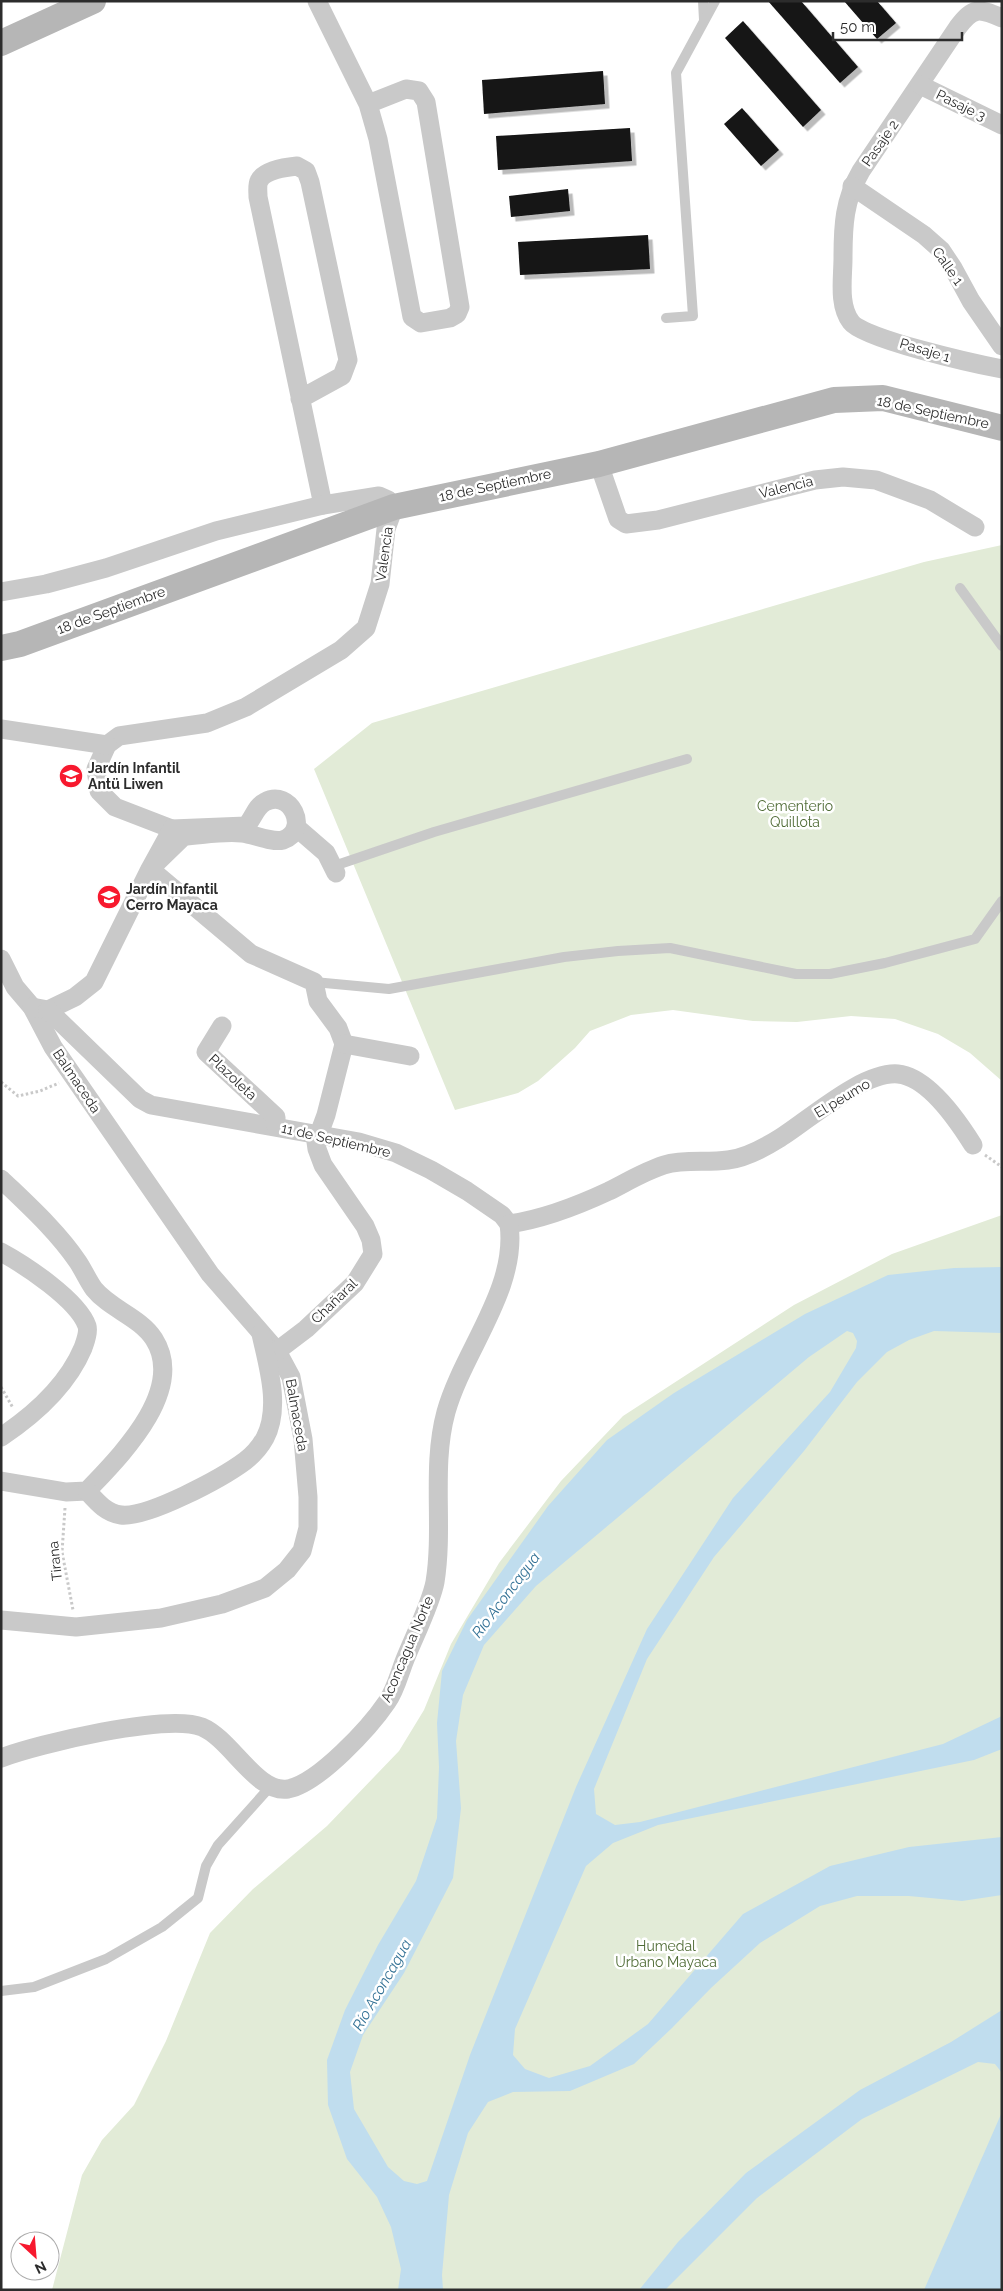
<svg xmlns="http://www.w3.org/2000/svg" width="1003" height="2291" font-family="Raleway,sans-serif">
  <style>
    .green { fill: #e2ebd7 }
    .water { fill: #c0ddee; fill-rule: evenodd }
    .building { fill: #131313; filter: url(#shadow) }
    .lines { fill: none; stroke-linecap: round; stroke-linejoin: round }
    .path { stroke: #c9c9c9; stroke-width: 3; stroke-dasharray: 2.5 2.5; stroke-linecap: butt }
    .lane { stroke: #c9c9c9; stroke-width: 10 }
    .street { stroke: #c9c9c9; stroke-width: 19 }
    .secondary { stroke: #b6b6b6; stroke-width: 26 }
    .labels { text-anchor: middle; stroke-width: 5; stroke-linejoin: round; paint-order: stroke }
    .street-label { font-size: 14px; fill: #2c2c2c; stroke: #fff }
    .poi-label { font-size: 14px; font-weight: bold; fill: #2c2c2c; stroke: #fff; text-anchor: start }
    .park-label { font-size: 14px; fill: #4f6b35; stroke: #fff }
    .water-label { font-size: 15px; font-style: italic; fill: #327195; stroke: #fff }
  </style>
  <defs>
    <filter id="shadow"><feDropShadow dx="4.5" dy="4.5" stdDeviation="0" flood-color="#0004"/></filter>
  </defs>
  <rect width="100%" height="100%" fill="#fff"/>
  <g class="green">
    <path d="M 1002,545 L 1002,1081 L 970,1053 L 938,1034 L 895,1019 L 851,1016 L 797,1022 L 753,1021 L 673,1010 L 631,1015 L 590,1031 L 575,1048 L 538,1081 L 518,1093 L 455,1110 L 314,769 L 372,723 L 924,562 Z"/>
    <path d="M 1002,1215 L 1002,2290 L 52,2290 L 82,2175 L 102,2140 L 134,2105 L 166,2041 L 210,1933 L 253,1889 L 327,1826 L 399,1751 L 424,1710 L 451,1644 L 499,1563 L 561,1481 L 623,1416 L 794,1305 L 892,1254 Z"/>
  </g>
  <g class="water">
    <path d="M 1002,1267 L 1002,1333 L 934,1331 L 909,1340 L 887,1352 L 857,1382 L 804,1451 L 714,1557 L 647,1659 L 594,1789 L 596,1814 L 615,1825 L 640,1822 L 943,1744 L 1002,1716 L 1002,1749 L 974,1760 L 658,1825 L 613,1843 L 586,1866 L 515,2029 L 513,2055 L 525,2069 L 549,2078 L 590,2066 L 648,2024 L 743,1914 L 830,1866 L 909,1847 L 1002,1837 L 1002,1895 L 962,1901 L 909,1896 L 857,1896 L 820,1906 L 760,1943 L 711,1988 L 672,2028 L 634,2064 L 570,2091 L 513,2092 L 488,2102 L 468,2133 L 449,2195 L 442,2275 L 443,2290 L 398,2290 L 401,2269 L 391,2227 L 377,2197 L 347,2159 L 328,2105 L 327,2060 L 345,2010 L 378,1945 L 416,1881 L 437,1818 L 439,1767 L 437,1723 L 442,1671 L 467,1620 L 548,1506 L 607,1440 L 674,1393 L 805,1314 L 888,1275 L 954,1268 ZM 847,1331 L 853,1333 L 857,1341 L 856,1348 L 830,1392 L 733,1498 L 647,1629 L 576,1787 L 470,2055 L 427,2181 L 417,2184 L 404,2181 L 388,2167 L 354,2109 L 350,2072 L 363,2035 L 404,1973 L 453,1878 L 461,1808 L 456,1741 L 463,1695 L 484,1645 L 536,1586 L 809,1357 Z"/>
    <path d="M 1002,2010 L 1002,2073 L 995,2064 L 978,2062 L 862,2119 L 757,2198 L 665,2290 L 639,2290 L 678,2242 L 746,2173 L 860,2090 L 951,2042 Z"/>
    <path d="M 1002,2112 L 1002,2290 L 924,2290 Z"/>
  </g>
  <g class="building">
    <path d="M 768,1 L 801,1 L 858,67 L 840,83 Z"/>
    <path d="M 844,1 L 877,1 L 896,23 L 877,39 Z"/>
    <path d="M 743,21 L 821,110 L 803,127 L 725,38 Z"/>
    <path d="M 603,71 L 605,104 L 484,114 L 482,80 Z"/>
    <path d="M 742,108 L 779,150 L 761,166 L 724,124 Z"/>
    <path d="M 630,128 L 632,161 L 498,170 L 496,136 Z"/>
    <path d="M 568,189 L 570,211 L 511,217 L 509,196 Z"/>
    <path d="M 648,235 L 650,269 L 520,275 L 518,242 Z"/>
  </g>
  <g class="lines">
    <g class="path">
      <path d="M 1,1082 L 18,1096 L 40,1091 L 59,1083"/>
      <path d="M 985,1155 L 1002,1167"/>
      <path d="M 1,1387 L 13,1408"/>
      <path d="M 65,1508 L 62,1552 L 73,1610"/>
    </g>
    <g class="lane">
      <path d="M 703,1 L 704,20"/>
      <path d="M 666,318 L 693,316 L 676,73 L 715,1"/>
      <path d="M 960,588 L 1002,646"/>
      <path d="M 331,867 L 434,832 L 687,759"/>
      <path d="M 314,982 L 389,989 L 564,957 L 618,951 L 670,948 L 796,974 L 830,974 L 885,963 L 975,939 L 1002,901"/>
      <path d="M 1,1991 L 34,1987 L 106,1959 L 162,1927 L 198,1898 L 206,1866 L 218,1845 L 270,1787"/>
    </g>
    <g class="street">
      <path d="M 317,1 L 368,104 L 378,139 L 412,317 L 421,323 L 450,318 L 457,314 L 460,307 L 426,102 L 419,91 L 406,89 L 368,104"/>
      <path d="M 1002,18 C 979,8 973,7 958,27 L 861,171 C 844,200 843,226 843,258 C 843,278 838,305 851,322 C 863,339 976,364 1002,369"/>
      <path d="M 920,85 L 1002,125"/>
      <path d="M 852,186 L 924,235 L 941,250 L 953,268 L 971,301 L 1002,346"/>
      <path d="M 300,399 L 342,376 L 348,360 L 310,182 L 306,171 L 297,166 C 287,167 264,170 259,181 C 257,185 258,192 258,197 L 323,505"/>
      <path d="M 599,464 L 618,519 L 626,524 L 658,520 L 815,480 L 843,477 L 876,480 L 930,500 L 975,527"/>
      <path d="M 1,592 L 46,584 L 106,568 L 216,531 L 323,505 L 379,496 L 388,500 L 394,507 L 386,529 L 380,584 L 366,628 L 341,650 L 246,707 L 207,723 L 119,736 L 107,745 L 96,769 L 99,791 L 115,807 L 172,829"/>
      <path d="M 1,729 L 107,745"/>
      <path d="M 296,827 L 326,853 L 336,873"/>
      <path d="M 1,959 L 15,987 L 32,1007 L 53,1047 L 210,1274 L 277,1351 L 291,1377 L 303,1439 L 308,1497 L 308,1528 L 302,1551 L 287,1570 L 265,1588 L 222,1604 L 161,1618 L 76,1627 L 1,1620"/>
      <path d="M 32,1007 L 48,1010 L 75,997 L 94,982 L 150,869 L 184,836 C 202,835 223,831 242,833 C 253,834 272,843 283,840 C 311,830 290,788 265,802 C 255,807 254,818 246,826 L 172,829 L 150,869 L 251,954 L 314,982 L 318,1001 L 338,1028 L 344,1044 L 326,1115 L 316,1142 L 317,1149 L 323,1165 L 365,1226 L 371,1240 L 373,1254 L 355,1283 L 306,1329 L 277,1351"/>
      <path d="M 48,1010 L 140,1099 L 151,1105 L 359,1142 L 396,1153 L 431,1170 L 467,1191 L 502,1215 L 509,1224 C 544,1219 577,1206 609,1191 C 627,1182 645,1171 664,1165 C 684,1159 707,1163 728,1160 C 746,1158 764,1148 780,1138 C 809,1120 863,1071 898,1074 C 928,1077 958,1121 973,1145"/>
      <path d="M 222,1026 L 206,1052 L 276,1117 L 276,1126"/>
      <path d="M 344,1044 L 410,1056"/>
      <path d="M 1,1179 C 28,1205 57,1231 78,1262 C 84,1271 88,1281 94,1289 C 110,1309 140,1317 154,1339 C 187,1391 119,1457 87,1491 L 66,1492 L 1,1481"/>
      <path d="M 1,1252 C 25,1265 78,1300 87,1326 C 89,1333 85,1342 83,1348 C 67,1386 34,1415 1,1437"/>
      <path d="M 87,1491 C 97,1502 106,1513 121,1515 C 148,1518 222,1478 245,1461 C 253,1455 260,1447 265,1438 C 281,1407 268,1366 261,1334"/>
      <path d="M 1,1758 C 38,1744 167,1713 202,1727 C 231,1739 257,1794 288,1789 C 319,1783 370,1727 387,1702 C 395,1691 399,1675 404,1662 C 412,1641 431,1604 435,1582 C 444,1526 431,1467 446,1412 C 463,1351 518,1289 509,1224"/>
    </g>
    <g class="secondary">
      <path d="M 1,43 L 93,1"/>
      <path d="M 1,648 L 20,644 L 394,507 L 599,464 L 834,400 L 883,398 L 1002,428"/>
    </g>
  </g>
  <defs>
    <g id="school-disc" transform="scale(1.25)"><circle r="9.5" fill="#f7192e" stroke="#fff"/><path d="M0-5L7-2L0 1L-7-2ZM-4 1L0 2.5L4 1V4Q0 6-4 4Z" fill="#fff"/></g>
  </defs>
  <g fill-rule="evenodd">
    <use href="#school-disc" x="71" y="776"/>
    <use href="#school-disc" x="109" y="897"/>
  </g>
  <g class="labels">
    <g class="street-label">
      <text transform="translate(961 105) rotate(26)" y="5">Pasaje 3</text>
      <text transform="translate(880 143) rotate(-55)" y="5">Pasaje 2</text>
      <text transform="translate(948 266) rotate(55)" y="5">Calle 1</text>
      <text transform="translate(925 350) rotate(17)" y="5">Pasaje 1</text>
      <text transform="translate(933 412) rotate(12)" y="5">18 de Septiembre</text>
      <text transform="translate(495 485) rotate(-12)" y="5">18 de Septiembre</text>
      <text transform="translate(786 487) rotate(-14)" y="5">Valencia</text>
      <text transform="translate(384 554) rotate(-82)" y="5">Valencia</text>
      <text transform="translate(111 610) rotate(-20)" y="5">18 de Septiembre</text>
      <text transform="translate(233 1077) rotate(43)" y="5">Plazoleta</text>
      <text transform="translate(77 1081) rotate(56)" y="5">Balmaceda</text>
      <text transform="translate(842 1098) rotate(-31)" y="5">El peumo</text>
      <text transform="translate(336 1140) rotate(13)" y="5">11 de Septiembre</text>
      <text transform="translate(334 1301) rotate(-44)" y="5">Chañaral</text>
      <text transform="translate(297 1415) rotate(80)" y="5">Balmaceda</text>
      <text transform="translate(55 1561) rotate(-96)" y="5">Tirana</text>
      <text transform="translate(407 1649) rotate(-67)" y="5">Aconcagua Norte</text>
    </g>
    <g class="poi-label">
      <text x="88" y="773">Jardín Infantil<tspan x="88" dy="16">Antü Liwen</tspan></text>
      <text x="126" y="894">Jardín Infantil<tspan x="126" dy="16">Cerro Mayaca</tspan></text>
    </g>
    <g class="park-label">
      <text x="795" y="811">Cementerio<tspan x="795" dy="16">Quillota</tspan></text>
      <text x="666" y="1951">Humedal<tspan x="666" dy="16">Urbano Mayaca</tspan></text>
    </g>
    <g class="water-label">
      <text transform="translate(506 1595) rotate(-53)" y="5">Río Aconcagua</text>
      <text transform="translate(382 1985) rotate(-60)" y="5">Río Aconcagua</text>
    </g>
  </g>
  <rect width="1003" height="2291" fill="none" stroke="#2c2c2c" stroke-width="5"/>
  <g transform="translate(35 2256) rotate(154)"><circle r="24" fill="#ffffff" stroke="#ababab"/>
  <path d="M0-4L9 19L0 12L-9 19Z" fill="#f7192e"/>
  <text y="-8" font-size="14" font-weight="bold" text-anchor="middle" fill="#2c2c2c">N</text>
  </g>
  <path d="M833 32v8h129v-8" fill="none" stroke="#2c2c2c" stroke-width="2.5"/>
  <text x="840" y="32" font-size="15" fill="#2c2c2c" stroke="#ffffff" stroke-width="4" paint-order="stroke">50 m</text>
</svg>
